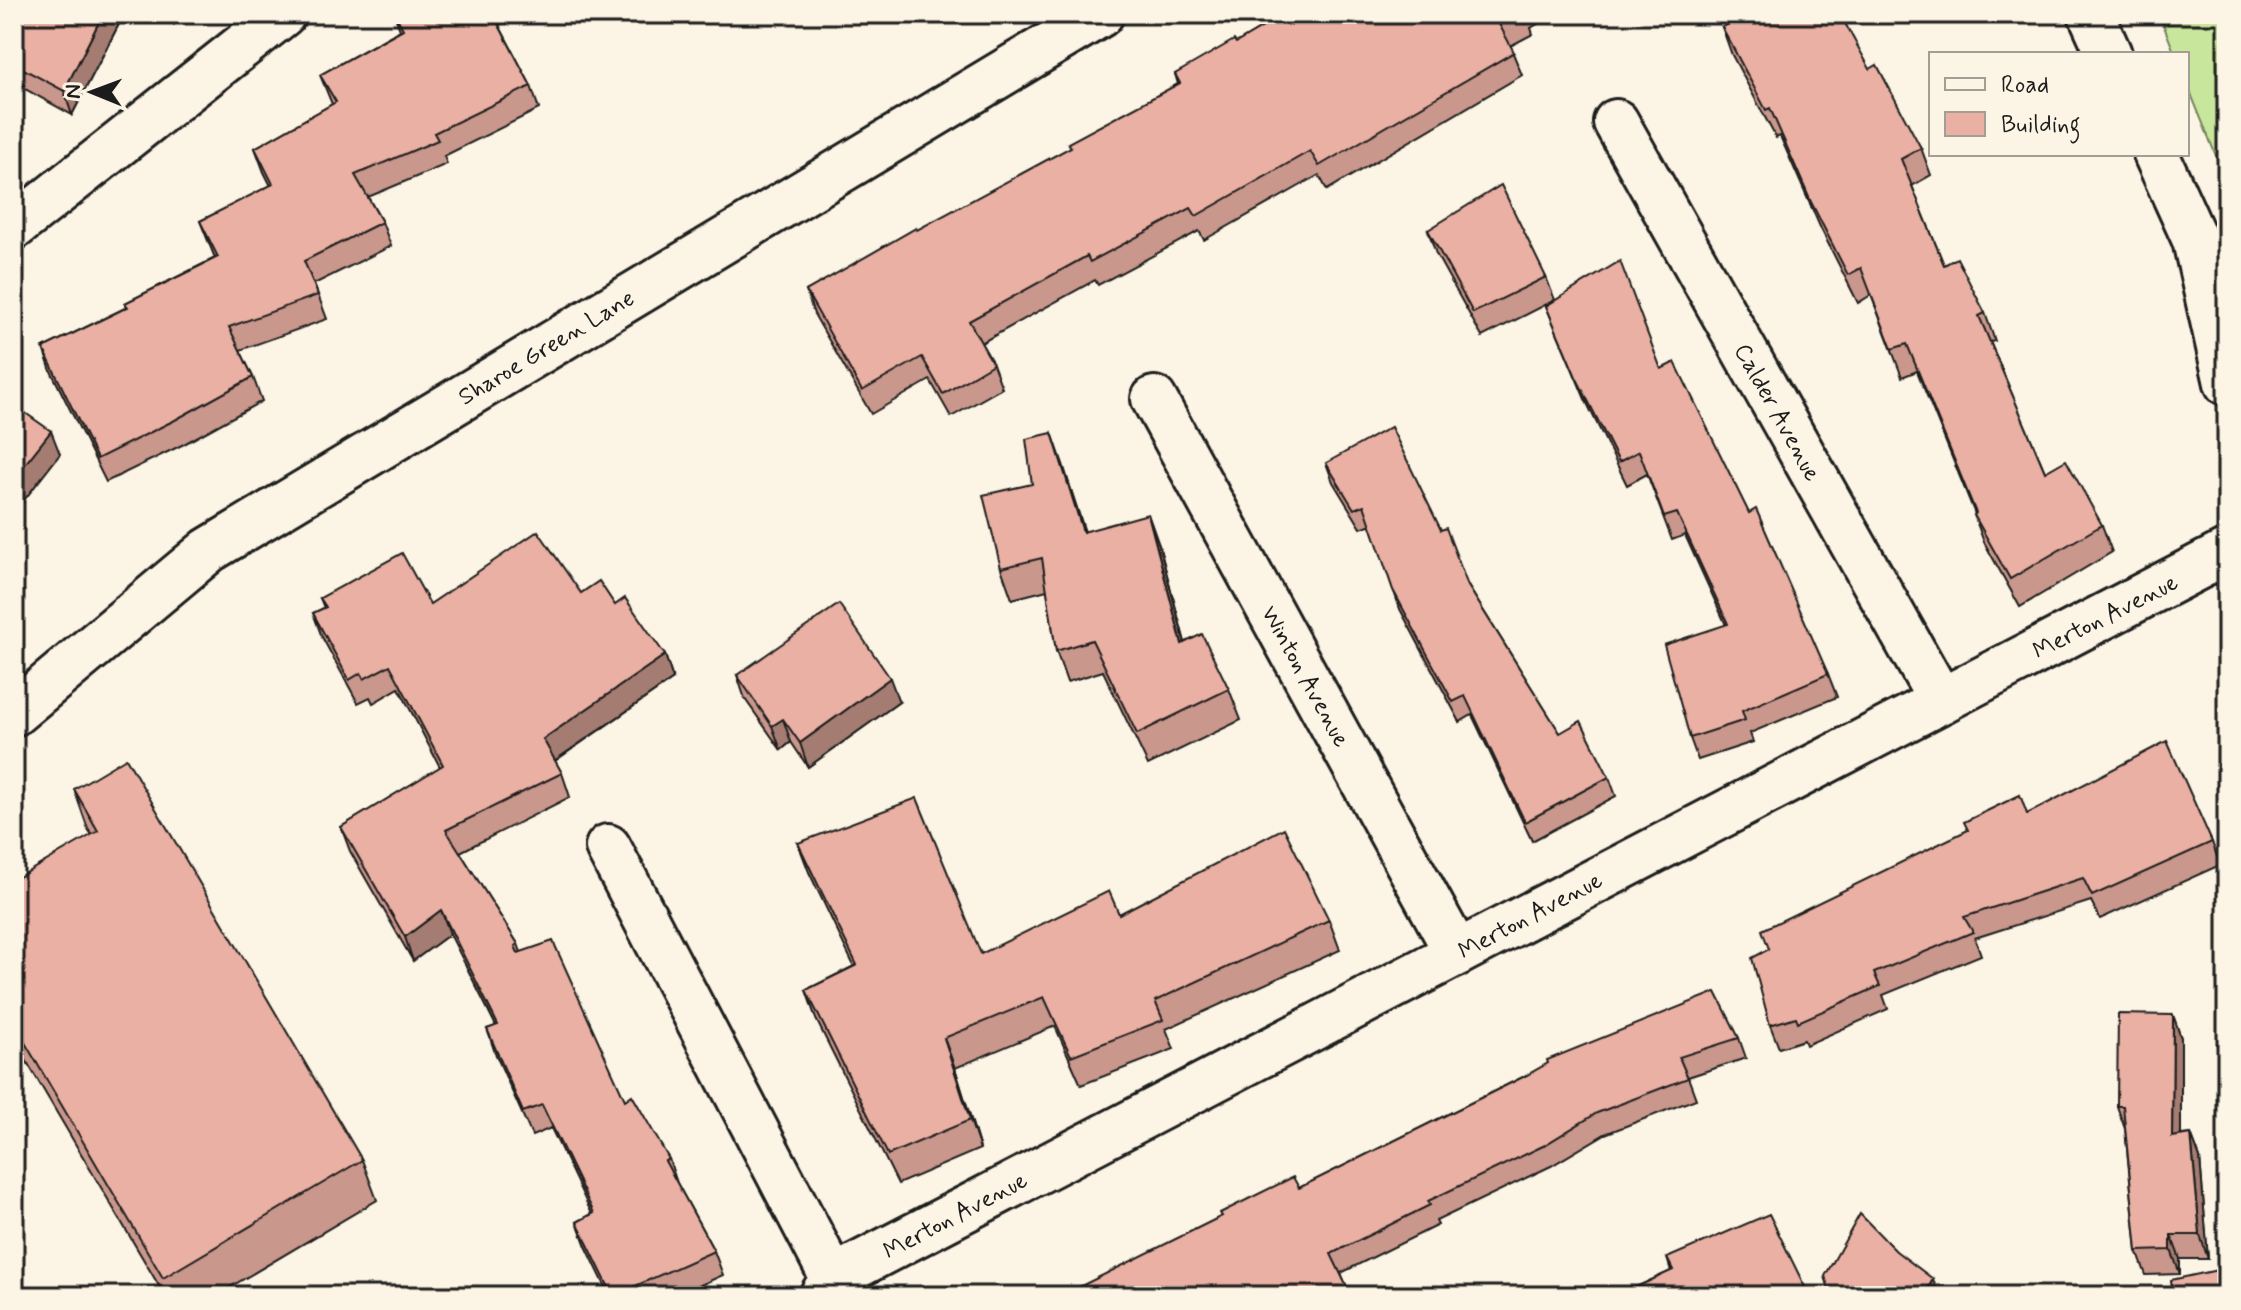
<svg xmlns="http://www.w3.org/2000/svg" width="2241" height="1310" font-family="Mynerve,sans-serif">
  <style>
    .green { fill: #c9e69d; stroke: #72815c; stroke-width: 2 }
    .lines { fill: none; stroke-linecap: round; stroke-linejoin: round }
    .street-casing { stroke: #1c1c1c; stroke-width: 50 }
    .secondary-casing { stroke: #1c1c1c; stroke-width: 50 }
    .street { stroke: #fcf5e5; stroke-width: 44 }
    .secondary { stroke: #fcf5e5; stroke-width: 44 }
    .wall { fill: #c9978c; stroke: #1c1c1c; stroke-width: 2 }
    .shaded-wall { fill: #a47b72; stroke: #1c1c1c; stroke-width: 2 }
    .building { fill: #eab0a3; stroke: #1c1c1c; stroke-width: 2 }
    .labels { text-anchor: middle; stroke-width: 6; stroke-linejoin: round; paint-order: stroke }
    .street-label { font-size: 24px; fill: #1c1c1c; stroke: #fcf5e5 }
  </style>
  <rect width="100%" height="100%" fill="#fcf5e5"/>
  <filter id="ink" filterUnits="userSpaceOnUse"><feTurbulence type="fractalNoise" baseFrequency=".0125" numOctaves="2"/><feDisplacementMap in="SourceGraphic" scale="16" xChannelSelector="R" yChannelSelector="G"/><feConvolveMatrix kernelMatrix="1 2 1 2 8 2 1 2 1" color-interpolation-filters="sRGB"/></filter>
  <g filter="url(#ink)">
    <path class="green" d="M 2159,14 L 2227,14 L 2227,183 L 2187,84 L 2187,54 L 2175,54 Z"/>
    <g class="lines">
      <g class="street-casing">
        <g id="street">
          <path d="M 1616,122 L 1941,701"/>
          <path d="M 14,227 L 283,14"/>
          <path d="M 1154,399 L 1457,953"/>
          <path d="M 608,847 L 833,1278"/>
          <path d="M 822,1296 L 833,1278 L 2227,552"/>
        </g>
      </g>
      <g class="secondary-casing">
        <g id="secondary">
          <path d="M 2091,14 L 2109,54"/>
          <path d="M 2156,154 L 2195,240 L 2227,383"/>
          <path d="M 14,713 L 209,550 L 1101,14"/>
        </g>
      </g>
      <use href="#street" class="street"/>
      <use href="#secondary" class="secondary"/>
    </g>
    <g class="wall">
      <path d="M 14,14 L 119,24 L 72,115 L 14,83 Z"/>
      <path d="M 157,14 L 180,14 L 174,24 Z"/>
      <path d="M 394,14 L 520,14 L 499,25 L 531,86 L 539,109 L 444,156 L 447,164 L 368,197 L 382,222 L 391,246 L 314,284 L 327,319 L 240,350 L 253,377 L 262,401 L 184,444 L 106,482 L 51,371 L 43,348 L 127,307 L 125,303 L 215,258 L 200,221 L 271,186 L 264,172 L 255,148 L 332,104 L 320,75 L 400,30 Z"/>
      <path d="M 1285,14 L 1554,14 L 1531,28 L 1533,34 L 1510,46 L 1522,75 L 1327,190 L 1319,175 L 1204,240 L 1199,231 L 1098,285 L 1095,280 L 981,343 L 993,364 L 1002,388 L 951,417 L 930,380 L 871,414 L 814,314 L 806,291 L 1070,148 L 1178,84 L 1175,74 L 1236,43 Z"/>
      <path d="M 1722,27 L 1870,69 L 1921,148 L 1931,175 L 1912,186 L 1944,265 L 1985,313 L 1995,341 L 1990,342 L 2045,472 L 2102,525 L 2112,552 L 2020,607 L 1984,542 L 1974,515 L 1975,514 L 1917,371 L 1902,377 L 1871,295 L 1858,303 L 1821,229 L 1780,136 L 1776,138 L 1732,55 Z"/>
      <path d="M 1428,230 L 1546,277 L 1555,300 L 1482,337 L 1436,254 Z"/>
      <path d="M 1546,306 L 1661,369 L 1828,674 L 1837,697 L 1750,733 L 1753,742 L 1698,760 L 1690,738 L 1726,625 L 1685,535 L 1672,540 L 1647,474 L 1627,485 L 1585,399 Z"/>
      <path d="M 1052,433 L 1085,532 L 1159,545 L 1185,642 L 1229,689 L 1241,720 L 1148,765 L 1103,671 L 1067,682 L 1056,651 L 1047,590 L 1012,599 L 1001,568 Z"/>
      <path d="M 1326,463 L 1468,586 L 1560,733 L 1609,777 L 1616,796 L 1532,841 L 1472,715 L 1460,722 L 1400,609 L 1371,524 L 1361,528 L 1333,482 Z"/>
      <path d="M 581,593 L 615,605 L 665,655 L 673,679 L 555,761 L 562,773 L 570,797 L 460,852 L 518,944 L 521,952 L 625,1100 L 669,1159 L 677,1183 L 714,1251 L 723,1275 L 676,1296 L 610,1296 L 586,1246 L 577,1222 L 592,1214 L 551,1128 L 532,1136 L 495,1053 L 487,1029 L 496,1026 L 450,934 L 413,961 L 350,851 L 341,827 L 440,767 L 399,688 L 373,703 L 370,697 L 358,703 L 322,637 L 313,613 L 324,608 L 320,598 L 430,604 Z"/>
      <path d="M 737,675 L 899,702 L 808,767 L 791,742 L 781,750 L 745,699 Z"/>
      <path d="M 74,789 L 362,1160 L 377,1200 L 215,1296 L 165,1296 L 14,1040 L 14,880 L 92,835 L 88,829 Z"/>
      <path d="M 2027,814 L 2212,842 L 2220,865 L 2100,919 L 2091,901 L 1975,938 L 1981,955 L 1883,995 L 1888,1009 L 1806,1045 L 1804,1040 L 1779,1048 L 1770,1025 Z"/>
      <path d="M 798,843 L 981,954 L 1119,914 L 1329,920 L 1340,950 L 1166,1029 L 1174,1049 L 1081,1085 L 1055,1026 L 955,1068 L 980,1149 L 898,1184 L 816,1019 L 806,990 L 854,966 L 809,872 Z"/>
      <path d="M 2173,1015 L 2181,1038 L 2181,1135 L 2191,1134 L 2200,1158 L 2208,1259 L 2180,1259 L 2180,1274 L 2146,1275 L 2137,1251 L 2125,1129 L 2117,1106 Z"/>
      <path d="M 1739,1038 L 1746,1058 L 1688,1077 L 1696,1099 L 1605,1134 L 1551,1166 L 1436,1221 L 1438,1225 L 1341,1273 L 1351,1296 L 1061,1296 L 1299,1188 L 1525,1076 Z"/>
      <path d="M 1667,1258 L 1805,1287 L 1808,1296 L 1617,1296 L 1671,1271 Z"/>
    </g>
    <g class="shaded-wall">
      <path d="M 103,14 L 115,14 L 119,24 L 72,115 L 64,91 Z"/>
      <path d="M 170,14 L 180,14 L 174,24 Z"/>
      <path d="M 51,431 L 60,454 L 14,513 L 14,478 Z"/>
      <path d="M 1052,433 L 1063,464 L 1094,563 L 1083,532 Z"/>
      <path d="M 1148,514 L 1159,545 L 1193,674 L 1182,644 Z"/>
      <path d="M 665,655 L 673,679 L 551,763 L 543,739 Z"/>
      <path d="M 890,678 L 899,702 L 808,767 L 800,743 Z"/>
      <path d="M 783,719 L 791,742 L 781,750 L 772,726 Z"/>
      <path d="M 441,910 L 450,934 L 413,961 L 405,937 Z"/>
      <path d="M 2173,1015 L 2181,1038 L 2181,1160 L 2172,1137 Z"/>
      <path d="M 944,1038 L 955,1068 L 980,1149 L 970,1120 Z"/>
      <path d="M 2191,1134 L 2200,1158 L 2208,1259 L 2200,1235 Z"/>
      <path d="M 2171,1235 L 2180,1259 L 2180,1274 L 2171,1250 Z"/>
      <path d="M 1933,1279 L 1939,1296 L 1924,1296 Z"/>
    </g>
    <g class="building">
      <path d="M 14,14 L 103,14 L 64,91 L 14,64 Z"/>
      <path d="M 395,14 L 493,14 L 531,86 L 434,133 L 438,140 L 355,175 L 382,222 L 304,261 L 318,295 L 229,327 L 253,377 L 175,420 L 97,459 L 43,348 L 128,307 L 125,303 L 218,257 L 200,221 L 273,184 L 255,148 L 336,102 L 320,75 L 403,29 Z"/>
      <path d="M 1285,14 L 1518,14 L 1499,24 L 1514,52 L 1319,166 L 1310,151 L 1196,216 L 1191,208 L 1090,262 L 1087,256 L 969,321 L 993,364 L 943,394 L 922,357 L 862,391 L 806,291 L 916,228 L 917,230 L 1071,147 L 1068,143 L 1180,83 L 1175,74 L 1234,40 L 1236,43 Z"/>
      <path d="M 1751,14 L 1840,14 L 1870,69 L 1877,65 L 1921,148 L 1901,159 L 1944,265 L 1957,258 L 1985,313 L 1979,316 L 2045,472 L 2066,460 L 2102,525 L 2010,579 L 1974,515 L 1976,513 L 1907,344 L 1892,349 L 1861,268 L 1848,275 L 1811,202 L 1770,108 L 1766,110 L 1722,27 Z"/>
      <path d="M 1501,185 L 1546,277 L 1473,313 L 1428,230 Z"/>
      <path d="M 1620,261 L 1661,369 L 1675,362 L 1749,513 L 1756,509 L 1828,674 L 1742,711 L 1745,720 L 1690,738 L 1664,645 L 1728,624 L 1677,513 L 1664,517 L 1639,451 L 1619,462 L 1576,377 L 1546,306 Z"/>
      <path d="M 14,405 L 51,431 L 14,478 Z"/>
      <path d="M 1391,427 L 1441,530 L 1446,528 L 1468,586 L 1560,733 L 1581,721 L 1609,777 L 1525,822 L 1465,696 L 1453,702 L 1393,590 L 1364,505 L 1354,509 L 1326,463 Z"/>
      <path d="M 1052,433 L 1083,532 L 1148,514 L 1182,644 L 1202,634 L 1229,689 L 1137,734 L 1092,640 L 1056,651 L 1042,558 L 1001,568 L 983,495 L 1032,484 L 1026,439 Z"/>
      <path d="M 538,531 L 581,593 L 599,581 L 615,605 L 625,598 L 665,655 L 543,739 L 562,773 L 446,830 L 518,944 L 515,946 L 518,953 L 553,941 L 625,1100 L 632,1095 L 669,1159 L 665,1161 L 714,1251 L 613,1296 L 577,1222 L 594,1213 L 542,1105 L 523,1112 L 487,1029 L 498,1025 L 441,910 L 405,937 L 341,827 L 443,765 L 390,665 L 364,679 L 361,673 L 349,680 L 313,613 L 326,607 L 320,598 L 402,553 L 430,604 Z"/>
      <path d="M 839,604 L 890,678 L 800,743 L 783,719 L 772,726 L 737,675 Z"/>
      <path d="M 2167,741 L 2212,842 L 2092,896 L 2083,878 L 1964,917 L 1973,932 L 1874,973 L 1880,986 L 1798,1022 L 1796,1017 L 1770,1025 L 1752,958 L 1769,949 L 1762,930 L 1968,830 L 1964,822 L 2020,795 L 2027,814 Z"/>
      <path d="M 126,758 L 362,1160 L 163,1278 L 14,1024 L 14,880 L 98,831 L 74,789 Z"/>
      <path d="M 917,798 L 981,954 L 1109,891 L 1119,914 L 1284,828 L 1329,920 L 1155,1001 L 1163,1020 L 1071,1056 L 1044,997 L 944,1038 L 970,1120 L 888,1155 L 806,990 L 857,965 L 798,843 Z"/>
      <path d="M 1716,992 L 1739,1038 L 1679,1057 L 1688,1078 L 1597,1113 L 1543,1146 L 1428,1201 L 1430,1205 L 1331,1254 L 1347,1287 L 1326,1296 L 1061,1296 L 1222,1216 L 1220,1213 L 1293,1177 L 1299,1188 L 1525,1076 L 1548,1063 L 1547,1060 Z"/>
      <path d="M 2118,1014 L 2173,1015 L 2172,1137 L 2191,1134 L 2200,1235 L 2171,1235 L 2171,1250 L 2137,1251 L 2123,1106 L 2117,1106 Z"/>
      <path d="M 1769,1214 L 1805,1287 L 1784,1296 L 1617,1296 L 1673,1270 L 1667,1258 Z"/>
      <path d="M 1860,1214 L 1896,1251 L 1933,1279 L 1924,1296 L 1831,1296 L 1825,1276 Z"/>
      <path d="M 2227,1268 L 2227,1296 L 2173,1296 L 2171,1280 Z"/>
    </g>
  </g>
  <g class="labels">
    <g class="street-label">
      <text transform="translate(546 347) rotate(-31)" y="8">Sharoe Green Lane</text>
      <text transform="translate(1778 412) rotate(61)" y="8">Calder Avenue</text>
      <text transform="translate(2105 616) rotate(-27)" y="8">Merton Avenue</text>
      <text transform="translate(1306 676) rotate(61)" y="8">Winton Avenue</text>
      <text transform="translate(1530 915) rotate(-28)" y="8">Merton Avenue</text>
      <text transform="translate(955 1215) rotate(-28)" y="8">Merton Avenue</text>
    </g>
  </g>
  <rect width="2241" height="1310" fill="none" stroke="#fcf5e5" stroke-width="48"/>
  <rect x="24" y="24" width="2193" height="1262" fill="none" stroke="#1c1c1c" stroke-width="3" filter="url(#ink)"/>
  <rect x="1929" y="52" width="260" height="104" fill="#fcf5e5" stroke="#a29e95" stroke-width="2"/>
  <rect x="1945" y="78" width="40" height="12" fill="#fcf5e5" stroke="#a29e95" stroke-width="2"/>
  <text x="2001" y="92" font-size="24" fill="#1c1c1c">Road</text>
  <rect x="1945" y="112" width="40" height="24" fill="#eab0a3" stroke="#a29e95" stroke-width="2"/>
  <text x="2001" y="132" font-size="24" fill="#1c1c1c">Building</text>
  <g transform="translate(92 92) rotate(271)" stroke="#fcf5e5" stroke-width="6" paint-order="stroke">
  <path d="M0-6L14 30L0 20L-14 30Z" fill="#1c1c1c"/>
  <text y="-12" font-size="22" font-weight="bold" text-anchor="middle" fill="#1c1c1c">N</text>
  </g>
</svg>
